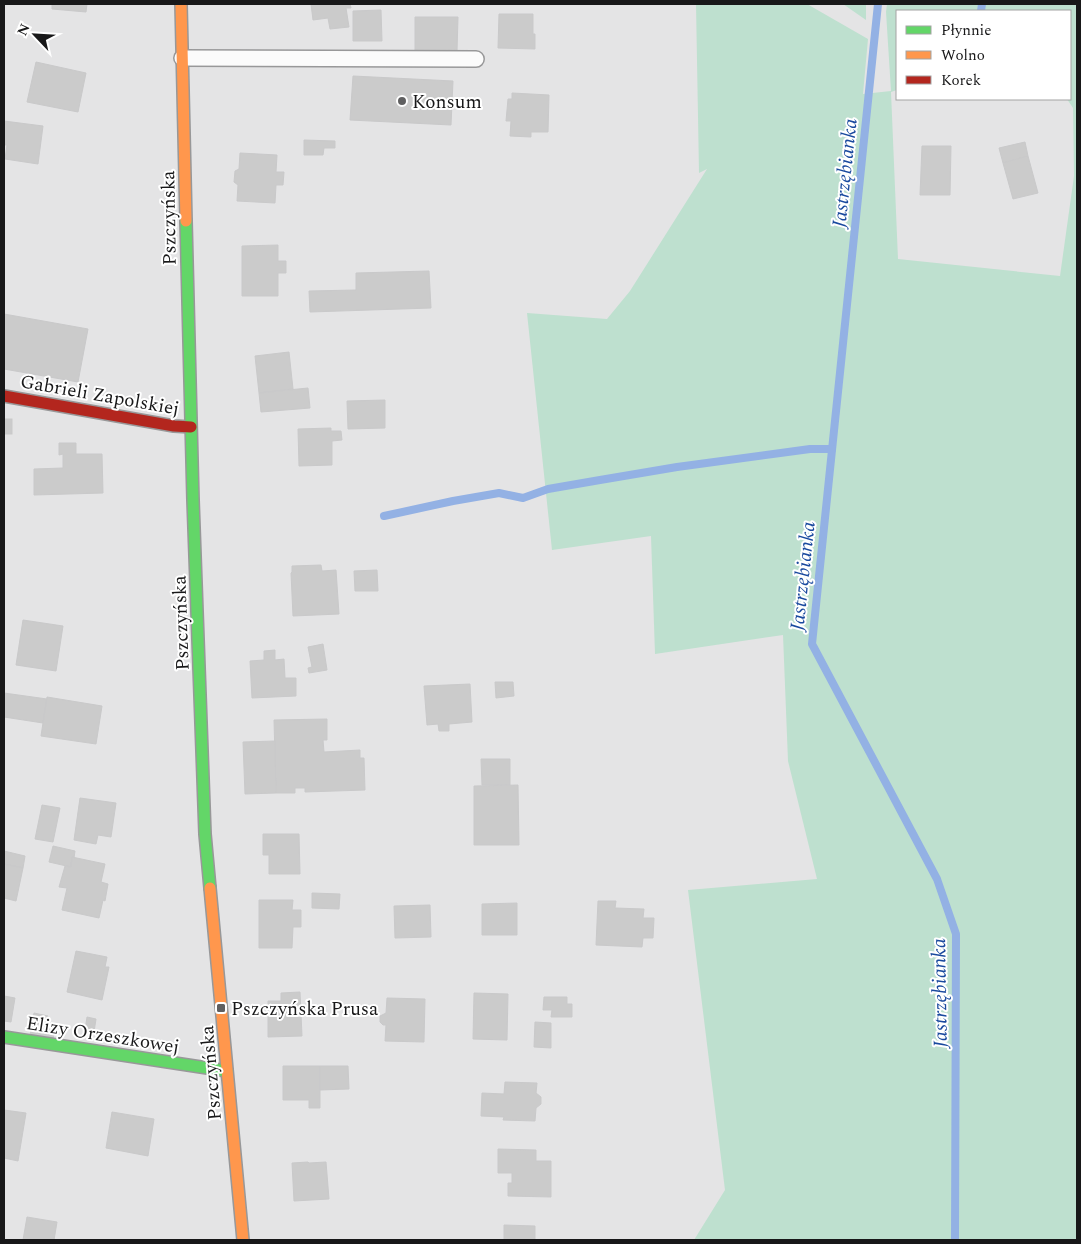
<svg xmlns="http://www.w3.org/2000/svg" width="1081" height="1244" font-family="Spectral,serif">
  <style>
    .green { fill: #bee0cf; fill-rule: evenodd }
    .lines { fill: none; stroke-linecap: round; stroke-linejoin: round }
    .stream { stroke: #93b1e4; stroke-width: 8 }
    .building { fill: #cbcbcb; stroke: #c9c9ca }
    .lane-casing { stroke: #989899; stroke-width: 18 }
    .fast-casing { stroke: #989899; stroke-width: 14 }
    .slow-casing { stroke: #989899; stroke-width: 14 }
    .jam-casing { stroke: #989899; stroke-width: 14 }
    .lane { stroke: #fbfbfb; stroke-width: 15 }
    .fast { stroke: #63d668; stroke-width: 11 }
    .slow { stroke: #ff974d; stroke-width: 11 }
    .jam { stroke: #b3261e; stroke-width: 11 }
    .poi-dot { fill: #5f5f60; stroke: #fff; stroke-width: 2 }
    .labels { text-anchor: middle; stroke-width: 4; stroke-linejoin: round; paint-order: stroke }
    .poi-label { font-size: 19px; fill: #181819; stroke: #fff; text-anchor: start }
    .street-label { font-size: 19px; fill: #181819; stroke: #fff }
    .water-label { font-size: 20px; font-style: italic; fill: #19499e; stroke: #fff }
  </style>
  <rect width="100%" height="100%" fill="#e4e4e5"/>
  <g class="green">
    <path d="M 696,4 L 807,4 L 868,39 L 863,94 L 891,91 L 886,12 L 887,4 L 1077,4 L 1077,1240 L 694,1240 L 725,1190 L 688,890 L 817,879 L 788,761 L 783,635 L 655,654 L 651,536 L 552,550 L 527,313 L 607,319 L 630,291 L 707,169 L 699,173 ZM 897,11 L 1070,11 L 1070,99 L 1067,99 L 1073,108 L 1074,176 L 1060,276 L 898,259 L 891,92 L 897,90 Z"/>
    <path d="M 843,4 L 866,4 L 866,20 Z"/>
  </g>
  <g class="lines">
    <g class="stream">
      <path d="M 878,4 L 812,644 L 937,879 L 956,934 L 955,1240"/>
      <path d="M 981,11 L 982,4"/>
      <path d="M 384,516 L 453,501 L 499,493 L 523,498 L 548,489 L 600,480 L 677,467 L 810,449 L 832,449"/>
    </g>
  </g>
  <g class="building">
    <path d="M 52,4 L 87,4 L 86,12 L 52,9 Z"/>
    <path d="M 311,4 L 350,4 L 351,8 L 346,8 L 349,27 L 330,29 L 328,18 L 313,20 Z"/>
    <path d="M 381,10 L 382,41 L 353,41 L 353,11 Z"/>
    <path d="M 499,14 L 533,14 L 533,34 L 535,34 L 535,49 L 498,48 Z"/>
    <path d="M 415,17 L 458,17 L 457,51 L 415,51 Z"/>
    <path d="M 36,62 L 86,73 L 78,112 L 27,102 Z"/>
    <path d="M 353,76 L 453,81 L 451,125 L 350,120 Z"/>
    <path d="M 512,93 L 549,95 L 548,132 L 531,132 L 531,137 L 510,136 L 511,121 L 506,121 L 508,99 L 512,99 Z"/>
    <path d="M 4,121 L 43,126 L 38,164 L 5,159 L 7,145 L 4,145 Z"/>
    <path d="M 304,140 L 335,141 L 335,148 L 324,148 L 323,155 L 304,155 Z"/>
    <path d="M 1025,142 L 1028,156 L 1003,163 L 999,148 Z"/>
    <path d="M 922,146 L 951,146 L 950,195 L 920,195 Z"/>
    <path d="M 240,153 L 277,155 L 276,172 L 284,172 L 283,185 L 276,185 L 275,203 L 237,201 L 238,185 L 234,182 L 235,171 L 239,169 Z"/>
    <path d="M 1028,156 L 1038,193 L 1013,199 L 1003,163 Z"/>
    <path d="M 278,245 L 278,261 L 286,261 L 286,273 L 278,273 L 278,296 L 242,296 L 242,246 Z"/>
    <path d="M 429,271 L 431,308 L 310,312 L 309,291 L 356,290 L 356,273 Z"/>
    <path d="M 4,314 L 88,329 L 78,382 L 4,369 Z"/>
    <path d="M 289,352 L 293,389 L 259,393 L 255,356 Z"/>
    <path d="M 308,388 L 310,408 L 261,412 L 259,393 Z"/>
    <path d="M 385,400 L 385,428 L 348,429 L 347,401 Z"/>
    <rect x="4" y="419" width="8" height="15"/>
    <path d="M 331,428 L 331,431 L 341,431 L 342,440 L 332,441 L 332,465 L 299,466 L 298,429 Z"/>
    <path d="M 59,443 L 76,443 L 76,454 L 102,454 L 103,493 L 34,495 L 34,469 L 63,468 L 63,454 L 59,455 Z"/>
    <path d="M 321,565 L 322,571 L 336,570 L 339,614 L 293,616 L 291,573 L 292,572 L 292,566 Z"/>
    <path d="M 377,570 L 378,591 L 355,591 L 354,571 Z"/>
    <path d="M 23,620 L 63,626 L 56,671 L 16,665 Z"/>
    <path d="M 323,644 L 327,670 L 309,673 L 308,668 L 312,667 L 308,647 Z"/>
    <path d="M 275,650 L 275,660 L 284,659 L 285,678 L 296,678 L 296,696 L 252,698 L 250,661 L 264,660 L 264,651 Z"/>
    <path d="M 495,682 L 513,682 L 514,696 L 496,698 Z"/>
    <path d="M 470,684 L 472,722 L 449,724 L 449,731 L 439,731 L 438,724 L 427,725 L 424,686 Z"/>
    <path d="M 4,693 L 47,699 L 43,723 L 4,717 Z"/>
    <path d="M 47,697 L 102,706 L 96,744 L 41,736 Z"/>
    <path d="M 327,719 L 327,740 L 323,740 L 324,752 L 360,750 L 360,758 L 364,758 L 365,790 L 305,792 L 305,788 L 295,788 L 295,793 L 276,793 L 274,720 Z"/>
    <path d="M 275,741 L 276,793 L 245,794 L 243,742 Z"/>
    <path d="M 481,759 L 510,759 L 510,785 L 482,785 Z"/>
    <path d="M 518,785 L 519,845 L 474,845 L 474,786 Z"/>
    <path d="M 80,798 L 116,803 L 111,837 L 98,835 L 96,844 L 74,840 Z"/>
    <path d="M 42,805 L 60,808 L 53,842 L 35,839 Z"/>
    <path d="M 263,834 L 299,834 L 300,874 L 269,874 L 269,855 L 263,855 Z"/>
    <path d="M 53,846 L 75,851 L 74,858 L 72,857 L 71,867 L 49,862 Z"/>
    <path d="M 4,851 L 25,856 L 23,868 L 4,864 Z"/>
    <path d="M 72,857 L 105,864 L 101,882 L 108,884 L 105,901 L 103,900 L 99,918 L 62,910 L 67,888 L 59,887 L 65,866 L 71,867 Z"/>
    <path d="M 4,864 L 23,868 L 16,901 L 4,898 Z"/>
    <path d="M 312,893 L 340,894 L 339,909 L 312,908 Z"/>
    <path d="M 259,900 L 293,900 L 292,910 L 301,910 L 301,927 L 293,927 L 292,948 L 259,948 Z"/>
    <path d="M 598,901 L 616,901 L 615,908 L 644,909 L 643,918 L 654,918 L 653,938 L 643,938 L 642,947 L 596,945 Z"/>
    <path d="M 517,903 L 517,935 L 482,935 L 482,904 Z"/>
    <path d="M 430,905 L 431,937 L 395,938 L 394,906 Z"/>
    <path d="M 76,951 L 107,957 L 105,967 L 109,967 L 102,1000 L 67,992 Z"/>
    <path d="M 300,992 L 302,1036 L 268,1037 L 268,1001 L 281,1001 L 281,993 Z"/>
    <path d="M 474,993 L 508,994 L 507,1040 L 473,1039 Z"/>
    <path d="M 4,996 L 15,998 L 11,1022 L 4,1021 Z"/>
    <path d="M 544,997 L 567,997 L 567,1004 L 572,1004 L 572,1017 L 551,1017 L 552,1010 L 543,1010 Z"/>
    <path d="M 387,998 L 425,999 L 424,1042 L 385,1041 L 386,1025 L 383,1025 L 380,1022 L 380,1016 L 386,1013 Z"/>
    <path d="M 34,1013 L 48,1016 L 46,1023 L 56,1024 L 53,1039 L 30,1035 Z"/>
    <path d="M 87,1017 L 96,1019 L 94,1032 L 85,1030 Z"/>
    <path d="M 535,1022 L 551,1023 L 551,1048 L 534,1047 Z"/>
    <path d="M 283,1066 L 320,1066 L 320,1108 L 309,1108 L 309,1100 L 283,1100 Z"/>
    <path d="M 320,1066 L 348,1066 L 349,1089 L 320,1090 Z"/>
    <path d="M 505,1082 L 537,1083 L 536,1093 L 541,1097 L 541,1104 L 536,1108 L 535,1121 L 503,1120 L 504,1117 L 481,1116 L 482,1093 L 504,1094 Z"/>
    <path d="M 4,1110 L 26,1113 L 18,1161 L 4,1158 Z"/>
    <path d="M 112,1112 L 154,1119 L 148,1156 L 106,1148 Z"/>
    <path d="M 498,1149 L 536,1150 L 536,1161 L 551,1161 L 551,1197 L 508,1196 L 508,1183 L 512,1183 L 512,1173 L 498,1173 Z"/>
    <path d="M 308,1162 L 309,1163 L 326,1162 L 329,1199 L 294,1201 L 292,1163 Z"/>
    <path d="M 27,1217 L 57,1222 L 54,1240 L 23,1240 Z"/>
    <path d="M 504,1225 L 535,1226 L 535,1240 L 504,1240 Z"/>
  </g>
  <g class="lines">
    <g class="lane-casing">
      <path id="lane" d="M 182,58 L 476,59"/>
    </g>
    <g class="fast-casing">
      <g id="fast">
        <path d="M 186,221 L 193,500 L 205,834 L 210,888"/>
        <path d="M 4,1037 L 227,1071"/>
      </g>
    </g>
    <g class="slow-casing">
      <g id="slow">
        <path d="M 181,4 L 186,221"/>
        <path d="M 210,888 L 243,1240"/>
      </g>
    </g>
    <g class="jam-casing">
      <path id="jam" d="M 4,396 L 174,426 L 191,427"/>
    </g>
    <use href="#lane" class="lane"/>
    <use href="#fast" class="fast"/>
    <use href="#slow" class="slow"/>
    <use href="#jam" class="jam"/>
  </g>
  <g class="poi-dot">
    <circle cx="402" cy="101" r="5"/>
    <rect x="216" y="1003" width="10" height="10" rx="2.5"/>
  </g>
  <g class="labels">
    <g class="poi-label">
      <text x="412" y="108">Konsum</text>
      <text x="231" y="1015">Pszczyńska Prusa</text>
    </g>
    <g class="street-label">
      <text transform="translate(168 218) rotate(-91)" y="7">Pszczyńska</text>
      <text transform="translate(100 394) rotate(10)" y="7">Gabrieli Zapolskiej</text>
      <text transform="translate(180 623) rotate(-92)" y="7">Pszczyńska</text>
      <text transform="translate(103 1034) rotate(9)" y="7">Elizy Orzeszkowej</text>
      <text transform="translate(210 1073) rotate(-95)" y="7">Pszczyńska</text>
    </g>
    <g class="water-label">
      <text transform="translate(844 173) rotate(-84)" y="7">Jastrzębianka</text>
      <text transform="translate(802 576) rotate(-84)" y="7">Jastrzębianka</text>
      <text transform="translate(939 993) rotate(-91)" y="7">Jastrzębianka</text>
    </g>
  </g>
  <rect width="1081" height="1244" fill="none" stroke="#181819" stroke-width="10"/>
  <rect x="896" y="10" width="175" height="90" fill="#ffffff" stroke="#a3a3a3"/>
  <rect x="906" y="26" width="25" height="8" fill="#63d668" stroke="#a3a3a3"/>
  <text x="941" y="35" font-size="15" fill="#181819">Płynnie</text>
  <rect x="906" y="51" width="25" height="8" fill="#ff974d" stroke="#a3a3a3"/>
  <text x="941" y="60" font-size="15" fill="#181819">Wolno</text>
  <rect x="906" y="76" width="25" height="8" fill="#b3261e" stroke="#a3a3a3"/>
  <text x="941" y="85" font-size="15" fill="#181819">Korek</text>
  <g transform="translate(35 35) rotate(295)" stroke="#ffffff" stroke-width="4" paint-order="stroke">
  <path d="M0-4L9 19L0 12L-9 19Z" fill="#181819"/>
  <text y="-8" font-size="14" font-weight="bold" text-anchor="middle" fill="#181819">N</text>
  </g>
</svg>
